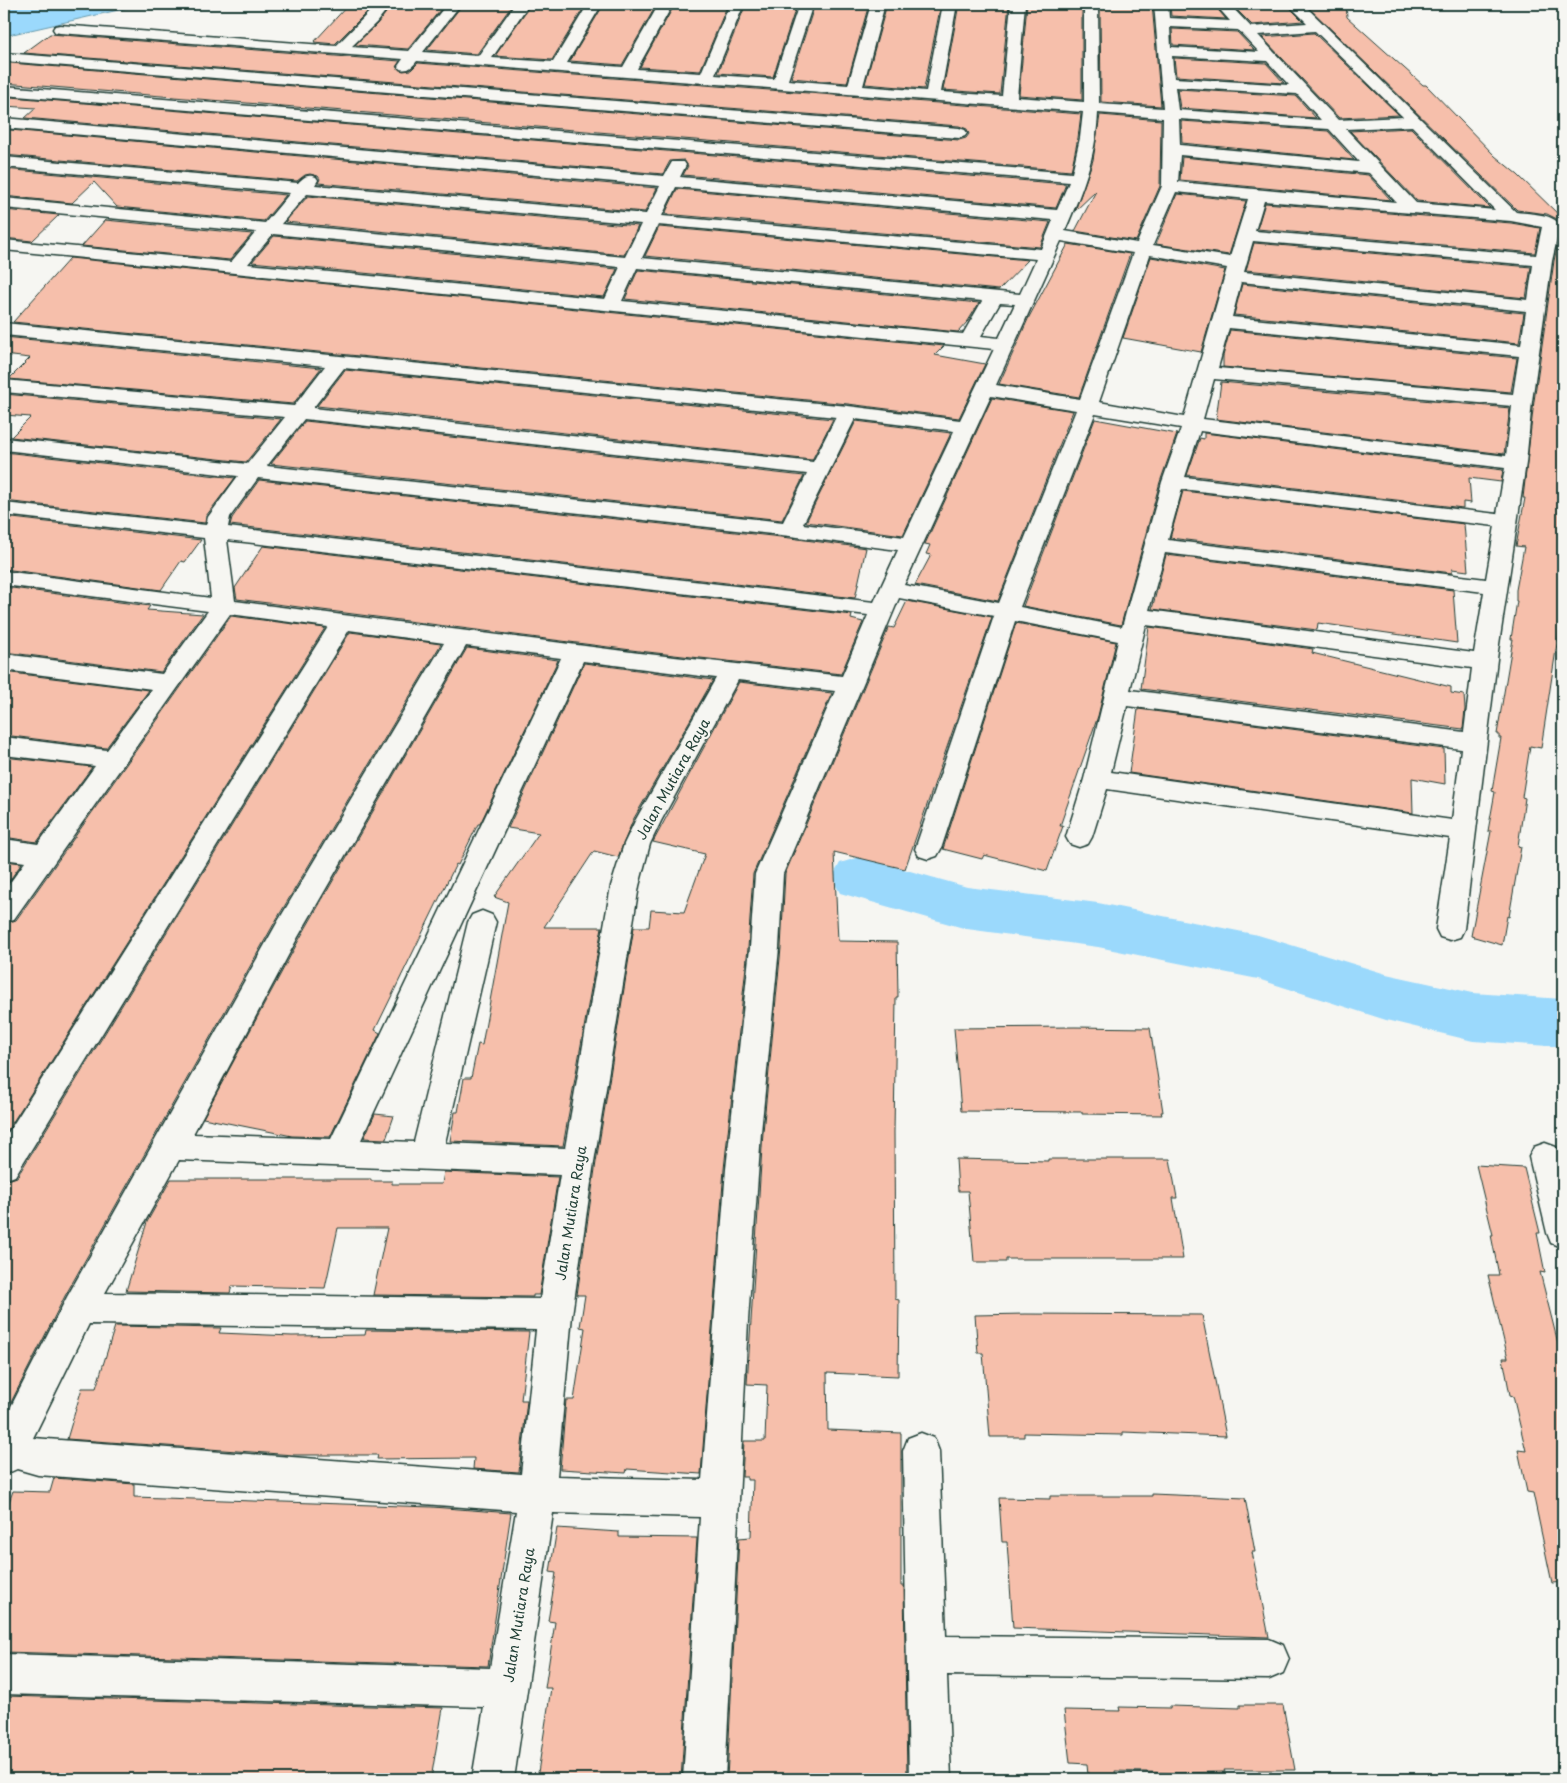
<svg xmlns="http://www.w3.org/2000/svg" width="1567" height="1783" font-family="'Playpen Sans',sans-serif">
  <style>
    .water { fill: #9bd9fc; stroke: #699bac }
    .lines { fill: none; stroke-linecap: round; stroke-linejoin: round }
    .river { fill: #9bd9fc; fill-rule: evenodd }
    .building { fill: #f6bfab; stroke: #1f3d34 }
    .street-casing { stroke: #1f3d34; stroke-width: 3 }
    .street { fill: #f6f6f2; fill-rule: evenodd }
    .labels { text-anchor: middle; stroke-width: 4.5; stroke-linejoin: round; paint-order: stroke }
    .street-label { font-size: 14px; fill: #1f3d34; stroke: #f6f6f2 }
  </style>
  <rect width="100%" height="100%" fill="#f6f6f2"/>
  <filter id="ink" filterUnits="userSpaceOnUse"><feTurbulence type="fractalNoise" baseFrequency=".02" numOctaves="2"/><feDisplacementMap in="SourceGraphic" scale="10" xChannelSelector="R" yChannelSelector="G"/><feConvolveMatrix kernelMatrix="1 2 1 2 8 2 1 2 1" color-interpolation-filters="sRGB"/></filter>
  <g filter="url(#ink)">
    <path class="water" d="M 4,4 L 145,4 L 4,36 Z"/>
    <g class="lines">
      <path class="river" d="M 860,857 L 967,887 L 1098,903 L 1258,935 L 1386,974 L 1473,993 L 1563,999 L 1563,1047 L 1473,1041 L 1386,1020 L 1258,979 L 1098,947 L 967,929 L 840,893 L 832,878 L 840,863 Z"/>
    </g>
    <g class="building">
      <path d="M 349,4 L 375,4 L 335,44 L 314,42 Z"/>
      <path d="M 393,4 L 445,4 L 408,49 L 355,45 L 377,24 Z"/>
      <path d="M 463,4 L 513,4 L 477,54 L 427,50 Z"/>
      <path d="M 531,4 L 586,4 L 552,60 L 495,56 Z"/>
      <path d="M 604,4 L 657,4 L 622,65 L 570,61 Z"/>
      <path d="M 675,4 L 728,4 L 700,71 L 640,67 Z"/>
      <path d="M 746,4 L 797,4 L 773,77 L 718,73 Z"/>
      <path d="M 815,4 L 869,4 L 847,83 L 791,78 Z"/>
      <path d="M 887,4 L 941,4 L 924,89 L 865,84 Z"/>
      <path d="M 959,4 L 1009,4 L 1000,94 L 943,90 Z"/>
      <path d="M 1027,4 L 1082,4 L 1082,100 L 1019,95 Z"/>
      <path d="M 1100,4 L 1152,4 L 1161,106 L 1101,102 Z"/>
      <path d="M 1170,4 L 1213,4 L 1226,19 L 1171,16 Z"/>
      <path d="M 1231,4 L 1286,4 L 1303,21 L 1252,25 Z"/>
      <path d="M 1305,4 L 1346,4 L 1347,17 L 1423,85 L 1426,85 L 1495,156 L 1518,175 L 1563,219 L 1563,561 L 1559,593 L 1563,593 L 1563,604 L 1541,748 L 1530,746 L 1522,797 L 1525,798 L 1518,846 L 1521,847 L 1509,917 L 1507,916 L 1502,945 L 1471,936 L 1491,831 L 1488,831 L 1495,792 L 1492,791 L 1501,738 L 1499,738 L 1499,734 L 1497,734 L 1513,639 L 1511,639 L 1517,601 L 1516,601 L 1516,590 L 1524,547 L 1516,546 L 1525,498 L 1523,498 L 1534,401 L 1554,261 L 1562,225 L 1557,219 L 1547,214 L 1517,210 Z"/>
      <path d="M 1172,29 L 1237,32 L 1254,50 L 1173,45 Z"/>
      <path d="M 1314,33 L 1399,115 L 1339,118 L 1262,37 Z"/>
      <path d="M 50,34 L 400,61 L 396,67 L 403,71 L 411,70 L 418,63 L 1081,114 L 1078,138 L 1071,171 L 4,83 L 4,68 L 10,63 L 959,140 L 966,138 L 969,134 L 967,129 L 959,126 L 24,53 Z"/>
      <path d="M 1174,58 L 1266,63 L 1284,83 L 1176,76 Z"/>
      <path d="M 1177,89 L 1296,96 L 1316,118 L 1180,108 Z"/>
      <path d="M 11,97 L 1066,184 L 1056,208 L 683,175 L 688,166 L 684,160 L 670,161 L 663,174 L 25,118 L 36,108 L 4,106 L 4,103 Z"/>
      <path d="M 1100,115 L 1161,120 L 1160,186 L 1136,241 L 1075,231 L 1096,191 L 1075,211 L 1093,160 Z"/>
      <path d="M 1181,121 L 1328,131 L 1354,160 L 1182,143 Z"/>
      <path d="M 1411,128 L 1490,208 L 1417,201 L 1350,131 Z"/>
      <path d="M 10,130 L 657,188 L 645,212 L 318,183 L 320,179 L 318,176 L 310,174 L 305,175 L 297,181 L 4,155 L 4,136 Z"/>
      <path d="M 1182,157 L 1368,175 L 1391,200 L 1180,180 Z"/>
      <path d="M 4,169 L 286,195 L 264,221 L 117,207 L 94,182 L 72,203 L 4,196 Z"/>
      <path d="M 677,189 L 1050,222 L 1040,247 L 665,214 Z"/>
      <path d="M 1177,194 L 1246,201 L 1229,255 L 1156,244 Z"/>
      <path d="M 308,196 L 638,226 L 624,255 L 285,222 Z"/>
      <path d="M 1265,203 L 1511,223 L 1540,228 L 1535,253 L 1257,229 Z"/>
      <path d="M 4,210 L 59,215 L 32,241 L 4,238 Z"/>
      <path d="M 105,220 L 252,234 L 230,260 L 82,246 Z"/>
      <path d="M 659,227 L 1028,260 L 999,290 L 645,256 Z"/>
      <path d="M 274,236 L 617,269 L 604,297 L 252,262 Z"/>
      <path d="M 1254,243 L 1531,267 L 1526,298 L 1246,270 Z"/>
      <path d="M 1068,244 L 1130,254 L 1079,397 L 999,384 L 1029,317 Z"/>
      <path d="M 1151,257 L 1225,270 L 1201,352 L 1123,338 Z"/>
      <path d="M 70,258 L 944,346 L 935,355 L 985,364 L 959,418 L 848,404 L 13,322 Z"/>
      <path d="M 638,270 L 979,303 L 968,321 L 958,332 L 625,299 Z"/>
      <path d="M 1242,284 L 1524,313 L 1519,343 L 1234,315 Z"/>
      <path d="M 1230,330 L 1517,358 L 1511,392 L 1223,367 L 1223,356 Z"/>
      <path d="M 4,337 L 321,368 L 293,404 L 9,379 L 30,358 L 4,355 Z"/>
      <path d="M 345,370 L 833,419 L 812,460 L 317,406 Z"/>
      <path d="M 1221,382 L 1510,408 L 1504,454 L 1216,419 Z"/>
      <path d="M 4,394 L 281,419 L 246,462 L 11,437 L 31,417 L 4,415 Z"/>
      <path d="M 992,398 L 1073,411 L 998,601 L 915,585 L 931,555 L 926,554 L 930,545 L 925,544 Z"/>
      <path d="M 1095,419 L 1177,434 L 1160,482 L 1121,625 L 1023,606 Z"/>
      <path d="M 305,421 L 804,476 L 782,520 L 271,464 Z"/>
      <path d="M 856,421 L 951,433 L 903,535 L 806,522 Z"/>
      <path d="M 1204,433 L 1503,470 L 1501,482 L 1469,478 L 1471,503 L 1463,502 L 1463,508 L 1187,475 L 1200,438 L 1204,439 Z"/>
      <path d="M 4,452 L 235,478 L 206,516 L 205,523 L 4,501 Z"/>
      <path d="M 259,480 L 790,538 L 866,548 L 855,598 L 230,525 L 232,518 Z"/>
      <path d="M 1183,491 L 1464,524 L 1468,571 L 1452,569 L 1452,573 L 1170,538 Z"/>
      <path d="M 4,517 L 201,540 L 185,562 L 181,561 L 161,590 L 4,569 Z"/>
      <path d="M 263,546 L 852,615 L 851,619 L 863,622 L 841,674 L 639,651 L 237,599 L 235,588 Z"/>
      <path d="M 1166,555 L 1453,590 L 1457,643 L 1318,623 L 1317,630 L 1152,609 Z"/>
      <path d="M 4,587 L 150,606 L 147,610 L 203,614 L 161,672 L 4,652 Z"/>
      <path d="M 907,601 L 992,617 L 905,869 L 834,852 L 838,941 L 897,942 L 898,997 L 896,997 L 894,1132 L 895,1299 L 899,1300 L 898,1376 L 827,1373 L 828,1430 L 901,1433 L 901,1586 L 904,1586 L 907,1779 L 727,1779 L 739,1538 L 751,1537 L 753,1480 L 747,1480 L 747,1477 L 742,1477 L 744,1441 L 765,1441 L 767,1385 L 747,1384 L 763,1132 L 781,948 L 785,874 L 889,627 L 894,628 Z"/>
      <path d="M 231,616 L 325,628 L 4,1136 L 4,924 L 16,920 Z"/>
      <path d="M 1016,623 L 1116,642 L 1098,716 L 1060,826 L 1063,826 L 1047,871 L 984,855 L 982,859 L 943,849 Z"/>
      <path d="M 1149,627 L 1313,649 L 1312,653 L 1451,687 L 1451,693 L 1464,695 L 1465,709 L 1463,729 L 1141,689 Z"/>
      <path d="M 350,632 L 441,644 L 275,922 L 65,1296 L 4,1416 L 4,1187 L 8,1180 L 17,1177 Z"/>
      <path d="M 467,648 L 558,660 L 480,824 L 478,824 L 458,865 L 456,864 L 375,1030 L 380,1033 L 330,1137 L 292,1136 L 203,1118 L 300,938 Z"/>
      <path d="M 584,663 L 713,680 L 633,820 L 618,857 L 594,851 L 544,927 L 602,927 L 563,1146 L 450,1141 L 455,1112 L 458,1112 L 464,1078 L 471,1078 L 478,1044 L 482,1045 L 508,902 L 494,897 L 539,833 L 508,828 Z"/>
      <path d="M 4,672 L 149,690 L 106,748 L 4,735 Z"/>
      <path d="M 739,682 L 832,693 L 753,874 L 748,948 L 724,1169 L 701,1474 L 627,1469 L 626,1473 L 560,1469 L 566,1400 L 574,1400 L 585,1328 L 580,1327 L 585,1295 L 577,1295 L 596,1162 L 634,927 L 649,927 L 651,910 L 684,912 L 705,854 L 653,842 Z"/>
      <path d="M 1138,709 L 1444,749 L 1445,784 L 1412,778 L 1413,813 L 1129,773 Z"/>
      <path d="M 4,757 L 92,767 L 37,842 L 4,837 Z"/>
      <path d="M 4,861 L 22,863 L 4,888 Z"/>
      <path d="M 1075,1027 L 1150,1028 L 1163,1112 L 1161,1112 L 1162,1115 L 1082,1114 L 1082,1112 L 961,1111 L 954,1028 Z"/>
      <path d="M 375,1114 L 394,1116 L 386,1139 L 364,1138 Z"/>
      <path d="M 956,1159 L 1048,1161 L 1048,1159 L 1170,1159 L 1177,1198 L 1173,1198 L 1183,1259 L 1006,1259 L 1006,1262 L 974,1262 L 968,1191 L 958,1191 Z"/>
      <path d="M 1476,1165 L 1524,1168 L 1540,1233 L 1537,1233 L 1545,1273 L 1540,1272 L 1563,1363 L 1563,1582 L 1552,1583 L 1533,1493 L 1527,1492 L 1518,1450 L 1526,1451 L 1513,1396 L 1510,1395 L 1503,1358 L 1508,1358 L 1488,1275 L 1499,1275 L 1491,1235 L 1493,1235 Z"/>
      <path d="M 444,1172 L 558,1177 L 539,1295 L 533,1295 L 533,1297 L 373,1295 L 387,1228 L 338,1228 L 325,1288 L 232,1286 L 230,1293 L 126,1291 L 147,1222 L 171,1179 L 371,1179 L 371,1181 L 392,1181 L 392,1184 L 442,1184 Z"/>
      <path d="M 1025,1314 L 1202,1315 L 1226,1436 L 1123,1432 L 1123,1435 L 1024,1433 L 1024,1437 L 990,1437 L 983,1353 L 978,1353 L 975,1315 Z"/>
      <path d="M 115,1326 L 221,1328 L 219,1333 L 292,1336 L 365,1335 L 366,1330 L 529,1332 L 521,1400 L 527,1400 L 519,1472 L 473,1469 L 474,1458 L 377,1459 L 378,1455 L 294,1455 L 67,1439 L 82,1388 L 96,1388 Z"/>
      <path d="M 54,1478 L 134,1484 L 134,1497 L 432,1507 L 511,1513 L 488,1666 L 4,1652 L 4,1516 L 13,1491 L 50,1492 Z"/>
      <path d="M 1152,1494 L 1245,1498 L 1255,1552 L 1252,1552 L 1269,1637 L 1013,1628 L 1007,1542 L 1002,1542 L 999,1498 L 1050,1499 L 1050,1496 L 1152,1496 Z"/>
      <path d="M 557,1528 L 619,1532 L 619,1537 L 697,1538 L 681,1779 L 537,1779 L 551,1688 L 545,1688 L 555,1622 L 548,1621 L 556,1573 L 550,1572 Z"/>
      <path d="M 4,1696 L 443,1708 L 431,1779 L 39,1779 L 4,1777 Z"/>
      <path d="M 1240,1705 L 1283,1705 L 1295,1770 L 1224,1770 L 1225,1772 L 1172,1773 L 1115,1771 L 1116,1776 L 1088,1776 L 1087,1764 L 1070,1763 L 1064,1710 L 1120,1711 L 1119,1707 L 1170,1708 L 1170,1706 L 1240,1708 Z"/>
    </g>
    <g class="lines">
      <g class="street-casing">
        <g id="street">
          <path d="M 377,4 L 391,4 L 376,23 L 351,47 L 409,51 L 447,4 L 461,4 L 423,52 L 478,56 L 515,4 L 529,4 L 492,58 L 553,62 L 588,4 L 602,4 L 567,63 L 623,67 L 659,4 L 673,4 L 637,69 L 701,73 L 730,4 L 744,4 L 715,75 L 774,79 L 799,4 L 813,4 L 788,80 L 848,85 L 871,4 L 885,4 L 863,86 L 926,91 L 943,4 L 957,4 L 941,92 L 1002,96 L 1011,4 L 1025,4 L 1017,97 L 1084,102 L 1084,4 L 1098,4 L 1099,104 L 1163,108 L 1154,4 L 1168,4 L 1169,18 L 1230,21 L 1215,4 L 1229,4 L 1251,27 L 1307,23 L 1288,4 L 1303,4 L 1516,212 C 1529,214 1552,213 1560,225 L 1552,261 L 1532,401 L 1526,463 L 1498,651 L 1464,929 L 1460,937 L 1450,940 L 1440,937 L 1436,929 L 1450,838 L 1107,789 L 1092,837 L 1088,844 L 1079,847 L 1070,844 L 1066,837 L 1084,779 L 1118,641 L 1015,621 L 941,849 L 937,856 L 928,859 L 919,856 L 915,849 L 994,616 L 899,598 L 783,874 L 779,948 L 761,1132 L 748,1321 L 725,1779 L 683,1779 L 700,1517 L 553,1513 L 514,1779 L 472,1779 L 484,1707 L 4,1694 L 4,1654 L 490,1668 L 516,1511 L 38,1475 L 17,1469 L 4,1475 L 4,1420 L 67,1297 L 277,923 L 444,643 L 349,630 L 15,1176 L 4,1180 L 4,1139 L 328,627 L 230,614 L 14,919 L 4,922 L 4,891 L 25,862 L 4,859 L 4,839 L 38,844 L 95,766 L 4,755 L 4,737 L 107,750 L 152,689 L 4,670 L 4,654 L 162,674 L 208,611 L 4,585 L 4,571 L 211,598 L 204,538 L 4,515 L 4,503 L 206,525 L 208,517 L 238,476 L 4,450 L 4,438 L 247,464 L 285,417 L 4,392 L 4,380 L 294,406 L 325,366 L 4,335 L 4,323 L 848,406 L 960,420 L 994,349 L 4,250 L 4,240 L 231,262 L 256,232 L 4,208 L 4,198 L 265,223 L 290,193 L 4,167 L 4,157 L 298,183 C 304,177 307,174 316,177 L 318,180 L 315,185 L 646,214 L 660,186 L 4,128 L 4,118 L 664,176 L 672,162 L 684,162 L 686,165 L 680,177 L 1057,210 L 1069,182 L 4,95 L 4,86 L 1072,173 L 1080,138 L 1083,112 L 417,61 C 412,67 409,71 400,69 L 398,66 L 403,59 L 60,33 L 55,32 L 53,29 L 55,26 L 60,25 L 336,46 ZM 1170,27 L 1238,30 L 1259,52 L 1171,47 ZM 1315,31 L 1403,117 L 1338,120 L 1258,35 ZM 1172,56 L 1267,61 L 1289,85 L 1174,78 ZM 1175,87 L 1297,94 L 1321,120 L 1178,110 ZM 1098,113 L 1163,118 L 1162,186 L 1137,243 L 1065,231 C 1082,191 1096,157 1098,113 ZM 1179,119 L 1329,129 L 1359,162 L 1180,145 ZM 1412,126 L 1495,210 L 1416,203 L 1346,129 ZM 1180,155 L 1369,173 L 1396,202 L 1178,182 ZM 676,187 L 1053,220 L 1041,249 L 662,216 ZM 1176,192 L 1248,199 L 1230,257 L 1153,245 ZM 307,194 L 641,224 L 625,257 L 281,224 ZM 1264,201 L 1511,221 L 1542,227 L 1536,255 L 1255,231 ZM 658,225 L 1036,259 L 1020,294 L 642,258 ZM 273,234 L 620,267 L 605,299 L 248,264 ZM 1061,241 L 1133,253 L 1080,399 L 996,385 ZM 1253,241 L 1533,265 L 1528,300 L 1244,272 ZM 1150,255 L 1227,268 L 1184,417 L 1099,402 ZM 637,268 L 982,301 L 963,334 L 622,301 ZM 1241,282 L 1526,311 L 1521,345 L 1232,317 ZM 1000,303 L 1015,304 L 999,338 L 981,336 ZM 1229,328 L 1519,356 L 1513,394 L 1218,368 ZM 344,368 L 836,417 L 813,462 L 313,408 ZM 1214,379 L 1512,406 L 1506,456 L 1203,419 ZM 991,396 L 1076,410 L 999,603 L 904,585 ZM 1095,414 L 1181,428 L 1162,482 L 1122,627 L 1020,607 ZM 304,419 L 807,474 L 783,522 L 267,466 ZM 855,419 L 954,431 L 904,537 L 803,524 ZM 1200,431 L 1505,468 L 1497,514 L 1185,477 ZM 258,478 L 790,536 L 898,550 L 874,602 L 228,527 L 230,517 ZM 1182,489 L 1495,526 L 1486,579 L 1168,540 ZM 227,540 L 868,615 L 842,676 L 639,653 L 235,601 ZM 1165,553 L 1484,592 L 1474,653 L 1149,610 ZM 1146,625 L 1472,668 L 1464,732 L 1130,690 ZM 466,646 L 561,658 L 331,1139 L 193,1134 L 298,937 ZM 583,661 L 716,678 L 635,821 L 624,844 L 611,886 L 565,1148 L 445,1143 L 496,922 L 492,915 L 482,911 L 472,915 L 468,922 L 414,1142 L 361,1140 ZM 738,680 L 835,691 L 755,874 L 750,948 L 726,1169 L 702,1480 L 557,1476 L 572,1315 L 594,1162 L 639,886 L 650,844 L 661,821 ZM 1127,706 L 1461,749 L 1452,820 L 1111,772 ZM 179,1160 L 560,1175 L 540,1299 L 105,1293 ZM 89,1324 L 536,1330 L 521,1474 L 33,1438 Z"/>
          <path d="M 4,53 L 959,128 L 965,130 L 967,133 L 965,136 L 959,138 L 4,61 Z"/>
          <path d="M 1545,1143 L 1556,1147 L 1563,1167 L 1563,1248 L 1551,1243 L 1547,1233 L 1529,1157 L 1534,1147 Z"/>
          <path d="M 921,1433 L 934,1438 L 939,1451 L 946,1636 L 1269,1639 L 1283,1645 L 1289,1659 L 1283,1673 L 1269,1679 L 947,1675 L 951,1779 L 909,1779 L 903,1451 L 908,1438 Z"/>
        </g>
      </g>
      <use href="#street" class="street"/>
    </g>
  </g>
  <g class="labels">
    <g class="street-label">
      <text transform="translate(673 779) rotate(-61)" y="5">Jalan Mutiara Raya</text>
      <text transform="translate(571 1213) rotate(-81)" y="5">Jalan Mutiara Raya</text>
      <text transform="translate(519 1615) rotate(-81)" y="5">Jalan Mutiara Raya</text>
    </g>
  </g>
  <rect width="1567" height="1783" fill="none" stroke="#f6f6f2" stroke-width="20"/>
  <rect x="10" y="10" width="1547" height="1763" fill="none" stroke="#1f3d34" stroke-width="2" filter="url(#ink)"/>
</svg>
